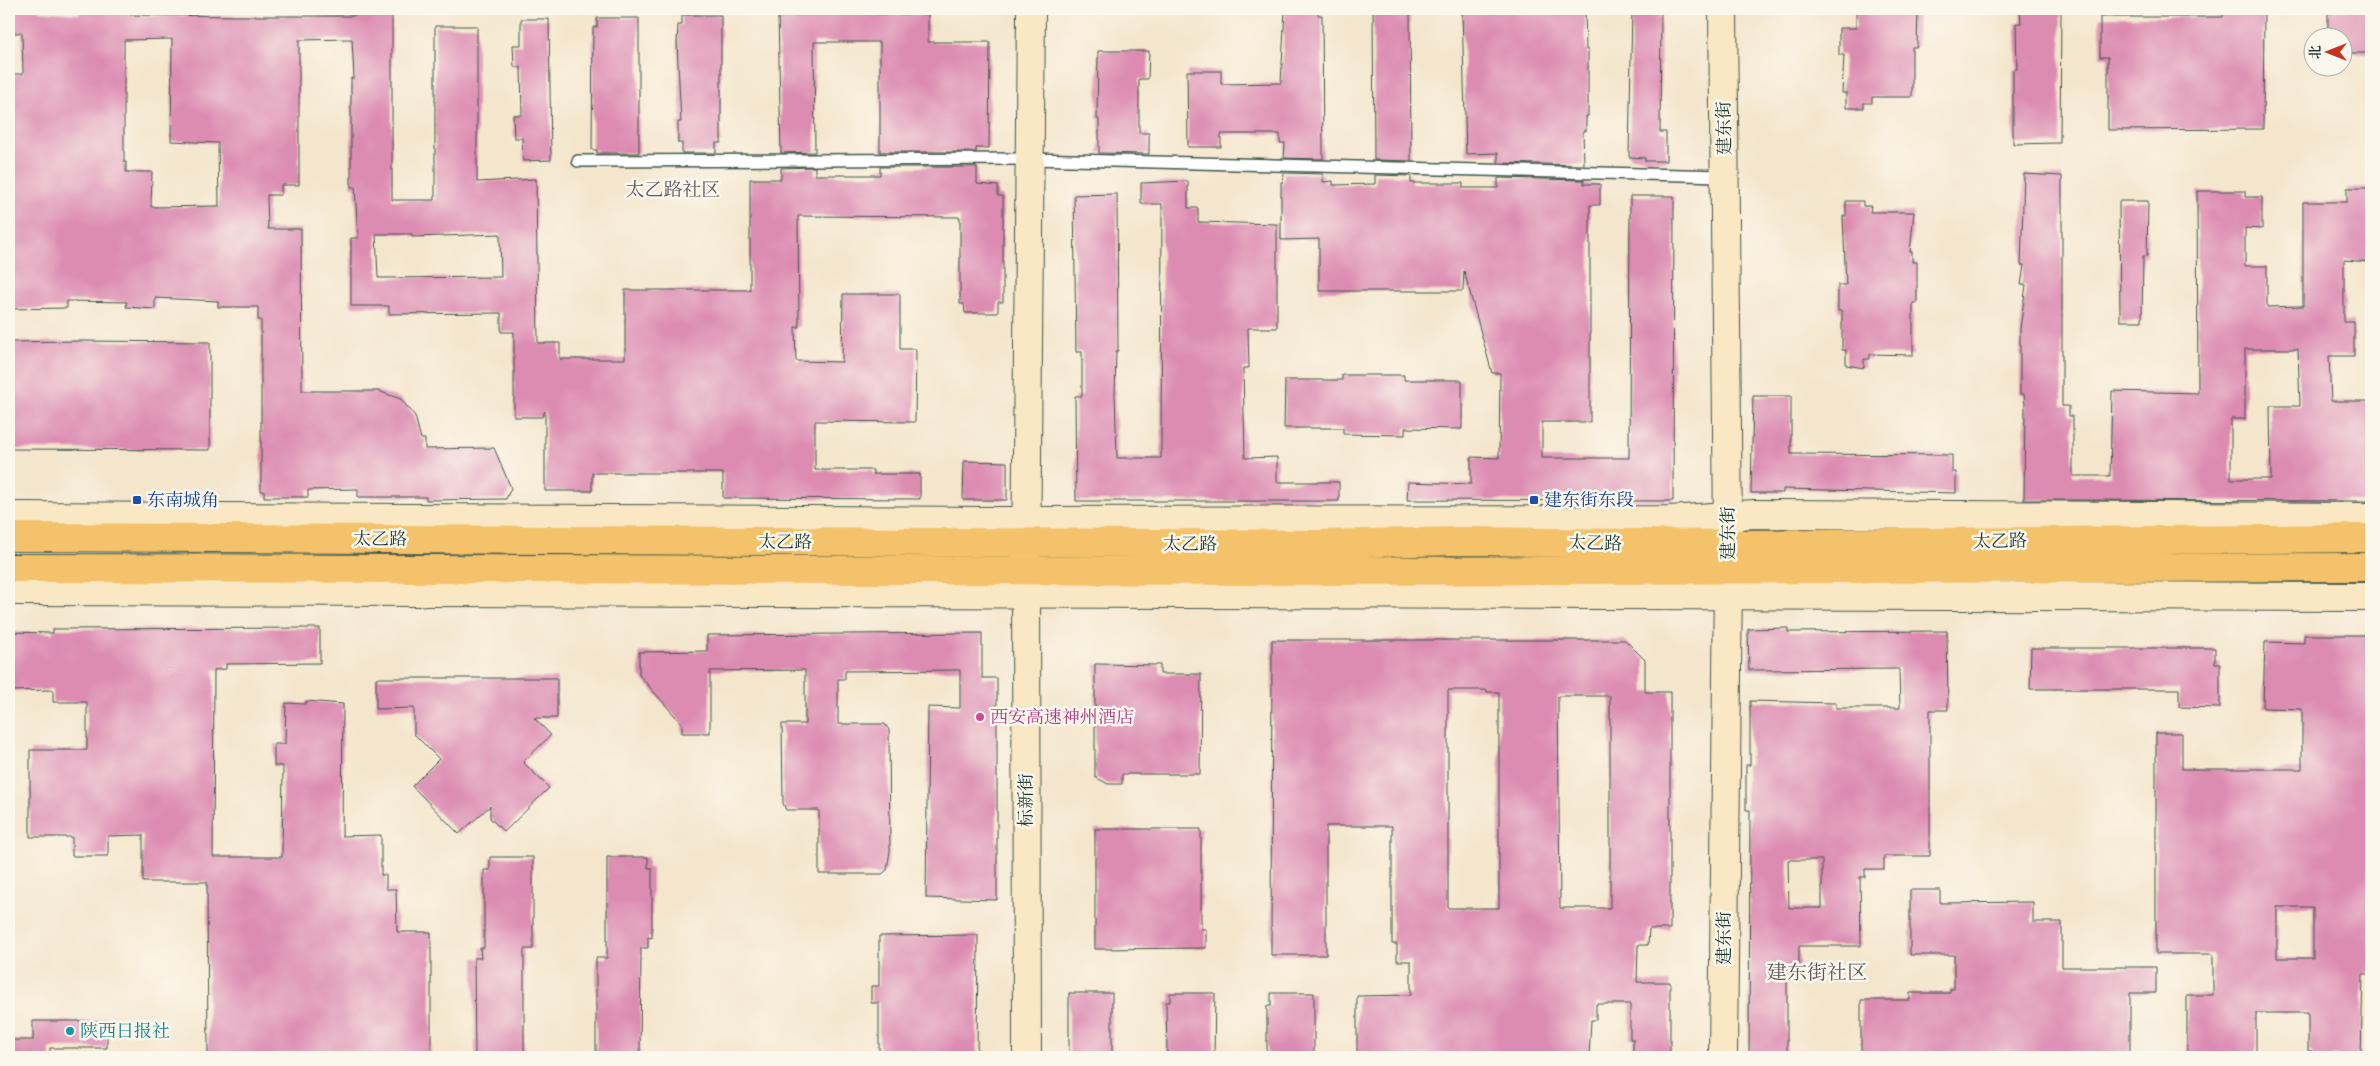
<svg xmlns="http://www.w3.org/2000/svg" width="2380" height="1066" font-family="'Libre Bodoni','Noto Serif SC',serif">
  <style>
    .building { fill: #dc8bb1; fill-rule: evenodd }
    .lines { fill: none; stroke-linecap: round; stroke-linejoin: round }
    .lane-casing { stroke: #3f564b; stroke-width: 14 }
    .secondary-casing { stroke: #3f564b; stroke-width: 30 }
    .primary-casing { stroke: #3f564b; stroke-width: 30 }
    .lane { stroke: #fff; stroke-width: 11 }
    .secondary { stroke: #fae7c3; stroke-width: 28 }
    .primary { stroke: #f3c26a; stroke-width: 28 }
    .transit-dot { fill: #1a4fb4; stroke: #fbf7ec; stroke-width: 2 }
    .hotel-dot { fill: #d1479c; stroke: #fbf7ec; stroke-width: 2 }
    .culture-dot { fill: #0f9aa8; stroke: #fbf7ec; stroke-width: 2 }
    .labels { text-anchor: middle; stroke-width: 5; stroke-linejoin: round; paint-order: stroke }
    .street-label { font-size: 18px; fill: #1f3d34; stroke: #fbf7ec }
    .transit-label { font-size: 18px; fill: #164399; stroke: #fbf7ec; text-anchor: start }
    .hotel-label { font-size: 18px; fill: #b23c85; stroke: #fbf7ec; text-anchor: start }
    .culture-label { font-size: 18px; fill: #0d838f; stroke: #fbf7ec; text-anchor: start }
    .neighbourhood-label { font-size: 19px; fill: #615860; stroke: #fbf7ec }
    .quarter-label { font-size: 20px; fill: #615860; stroke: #fbf7ec }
  </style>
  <rect width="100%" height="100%" fill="#fbf7ec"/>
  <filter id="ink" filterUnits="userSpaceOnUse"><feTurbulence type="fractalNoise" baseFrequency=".02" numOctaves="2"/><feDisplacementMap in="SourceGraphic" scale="10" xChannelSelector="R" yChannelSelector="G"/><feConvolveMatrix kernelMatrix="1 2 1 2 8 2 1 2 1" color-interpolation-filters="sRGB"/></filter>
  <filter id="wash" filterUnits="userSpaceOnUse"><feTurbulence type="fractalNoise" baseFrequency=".0096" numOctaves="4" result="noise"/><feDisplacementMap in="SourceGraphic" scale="20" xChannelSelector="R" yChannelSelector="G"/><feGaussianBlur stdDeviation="1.12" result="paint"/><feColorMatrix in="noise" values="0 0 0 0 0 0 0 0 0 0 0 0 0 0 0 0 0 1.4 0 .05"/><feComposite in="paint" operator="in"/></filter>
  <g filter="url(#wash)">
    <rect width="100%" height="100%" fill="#f4e6cd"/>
    <g id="blocks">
      <g class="building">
        <path d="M 9,9 L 39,9 L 39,11 L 80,14 L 80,9 L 130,9 L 130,15 L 243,16 L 354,16 L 354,9 L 392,9 L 392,200 L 435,200 L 435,26 L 477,26 L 477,182 L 536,179 L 538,343 L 560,343 L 560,359 L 625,359 L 625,290 L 750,290 L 750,179 L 781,179 L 781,168 L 815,167 L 815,175 L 880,175 L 880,167 L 977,167 L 977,184 L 998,186 L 998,196 L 1003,196 L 1003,302 L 998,302 L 998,313 L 965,313 L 964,304 L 960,304 L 960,217 L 798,216 L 799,327 L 795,327 L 796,361 L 842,362 L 843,294 L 900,294 L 900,349 L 916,349 L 915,422 L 815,421 L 815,470 L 873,470 L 873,474 L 920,474 L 920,499 L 723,498 L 723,473 L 592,473 L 592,491 L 545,491 L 545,411 L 542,417 L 514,417 L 514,332 L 501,332 L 501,313 L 389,314 L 389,306 L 351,306 L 351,238 L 358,238 L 355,187 L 351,187 L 351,78 L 354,78 L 352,39 L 299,40 L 299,185 L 281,185 L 281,195 L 267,195 L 268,229 L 301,229 L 302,391 L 378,391 L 401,399 L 415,416 L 421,439 L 425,439 L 425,449 L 494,448 L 511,488 L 506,499 L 426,500 L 426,497 L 358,497 L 358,489 L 308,490 L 308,497 L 264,497 L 264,491 L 261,491 L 261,320 L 258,320 L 258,307 L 218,307 L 218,301 L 155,298 L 155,309 L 126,307 L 127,302 L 67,301 L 67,308 L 9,309 L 9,74 L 23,74 L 22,33 L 9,33 ZM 172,39 L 171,141 L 218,143 L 219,206 L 151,207 L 152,172 L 126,172 L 126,162 L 124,162 L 124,40 ZM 376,234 L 412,234 L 412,237 L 500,234 L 501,277 L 378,278 Z"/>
        <path d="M 1285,9 L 1318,9 L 1318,15 L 1322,15 L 1323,159 L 1284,158 L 1285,143 L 1280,143 L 1280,134 L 1221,134 L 1221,147 L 1188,147 L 1187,71 L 1221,71 L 1221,84 L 1281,83 Z"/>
        <path d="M 1373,9 L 1410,9 L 1411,161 L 1374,160 Z"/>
        <path d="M 1585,9 L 1586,50 L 1588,50 L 1588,116 L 1586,116 L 1586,131 L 1583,131 L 1584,165 L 1498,163 L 1498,153 L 1466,154 L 1462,10 Z"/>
        <path d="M 1632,9 L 1661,9 L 1660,132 L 1666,132 L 1666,161 L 1645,161 L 1645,158 L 1629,157 Z"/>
        <path d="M 1856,9 L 1918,9 L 1917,47 L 1912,47 L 1912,97 L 1872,97 L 1872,103 L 1864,103 L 1864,108 L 1846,108 L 1846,93 L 1842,93 L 1844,55 L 1839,55 L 1839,28 L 1856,28 Z"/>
        <path d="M 2020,9 L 2061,9 L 2060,143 L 2013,144 L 2013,70 L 2017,69 L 2016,23 L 2021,23 Z"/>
        <path d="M 2223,9 L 2264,9 L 2263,129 L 2108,130 L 2108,57 L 2100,57 L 2100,17 L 2223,17 Z"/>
        <path d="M 2328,9 L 2371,9 L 2371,53 L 2342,53 L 2342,38 L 2328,38 Z"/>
        <path d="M 840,11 L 875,11 L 875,14 L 928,14 L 928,42 L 990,42 L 989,148 L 976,148 L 976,152 L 880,152 L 880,42 L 814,42 L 815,152 L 781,153 L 778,15 L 840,14 Z"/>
        <path d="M 682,15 L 721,15 L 721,143 L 716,143 L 716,153 L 682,153 L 682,143 L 678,143 L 678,122 L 681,122 L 677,43 L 678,25 L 682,25 Z"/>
        <path d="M 597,18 L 639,18 L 639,153 L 597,153 L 597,150 L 592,150 L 593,27 L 597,27 Z"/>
        <path d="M 521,19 L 549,19 L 551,160 L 523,161 L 522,138 L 514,138 L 513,115 L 522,115 L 521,67 L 514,67 L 513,45 L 521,45 Z"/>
        <path d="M 1098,51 L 1149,51 L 1148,79 L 1139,79 L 1139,133 L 1149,133 L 1149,154 L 1099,153 L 1099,119 L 1097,119 Z"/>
        <path d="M 1284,173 L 1323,174 L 1323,182 L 1333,181 L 1333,185 L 1375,184 L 1375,175 L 1411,176 L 1411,183 L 1463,183 L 1463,188 L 1498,188 L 1498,178 L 1584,180 L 1584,184 L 1600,184 L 1600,205 L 1590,205 L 1590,422 L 1542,422 L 1542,458 L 1629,458 L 1630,196 L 1674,196 L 1673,501 L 1407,500 L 1408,482 L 1471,484 L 1471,457 L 1499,458 L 1500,373 L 1492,373 L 1464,271 L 1463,291 L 1319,291 L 1319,239 L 1281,240 L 1281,182 L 1283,182 Z"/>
        <path d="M 2024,174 L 2062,176 L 2062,406 L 2069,406 L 2069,416 L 2073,416 L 2073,476 L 2110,476 L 2112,391 L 2198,393 L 2197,191 L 2245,191 L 2245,197 L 2262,197 L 2262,229 L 2245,228 L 2245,266 L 2267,266 L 2267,307 L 2303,306 L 2303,202 L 2347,202 L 2347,188 L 2371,188 L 2371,262 L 2344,260 L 2344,322 L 2354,322 L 2354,356 L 2329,356 L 2331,401 L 2371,401 L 2371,501 L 2024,500 L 2025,405 L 2024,394 L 2020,394 L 2020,329 L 2026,285 L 2021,285 L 2024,265 L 2021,265 ZM 2245,349 L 2298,349 L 2300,406 L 2270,406 L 2271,479 L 2231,479 L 2231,419 L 2245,419 Z"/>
        <path d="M 1188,181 L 1188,208 L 1198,208 L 1198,222 L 1277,224 L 1277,328 L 1248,328 L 1249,368 L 1243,368 L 1245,458 L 1277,457 L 1277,482 L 1339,482 L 1339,501 L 1076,501 L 1075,396 L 1082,396 L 1082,352 L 1076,352 L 1074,195 L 1117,194 L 1118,351 L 1116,351 L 1115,395 L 1117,458 L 1161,458 L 1162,204 L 1141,204 L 1141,183 Z"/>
        <path d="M 1846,201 L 1863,201 L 1863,206 L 1871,206 L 1870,212 L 1914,212 L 1910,252 L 1912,252 L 1912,262 L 1917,262 L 1917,303 L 1913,303 L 1913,355 L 1870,354 L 1870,359 L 1864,359 L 1864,368 L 1846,365 L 1846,350 L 1842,350 L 1842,311 L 1838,311 L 1838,285 L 1846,285 L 1843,216 L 1846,216 Z"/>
        <path d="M 2119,201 L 2148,201 L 2147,256 L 2143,256 L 2142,321 L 2120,321 Z"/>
        <path d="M 79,341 L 210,342 L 210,450 L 9,449 L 9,342 Z"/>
        <path d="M 1342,375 L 1404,375 L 1404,380 L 1462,380 L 1462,429 L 1405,428 L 1405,435 L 1343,434 L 1343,428 L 1284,428 L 1285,380 L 1342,380 Z"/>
        <path d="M 1753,396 L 1791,396 L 1791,454 L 1952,455 L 1952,472 L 1956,472 L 1956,493 L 1783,489 L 1783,493 L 1751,493 Z"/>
        <path d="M 964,461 L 1007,462 L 1007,500 L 963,500 Z"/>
        <path d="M 320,628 L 320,663 L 226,664 L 226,669 L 214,670 L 213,857 L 282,857 L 283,766 L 274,766 L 274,744 L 285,744 L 286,703 L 306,704 L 306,701 L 343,704 L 342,836 L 381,835 L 381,875 L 386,875 L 386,889 L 396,889 L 397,932 L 431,932 L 431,1057 L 208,1057 L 207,882 L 143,882 L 143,835 L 108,836 L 108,856 L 72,856 L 72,837 L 30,837 L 30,750 L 87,750 L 87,702 L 53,702 L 53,690 L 9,691 L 9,632 L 53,633 L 53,629 Z"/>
        <path d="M 1788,628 L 1788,632 L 1947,631 L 1948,710 L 1930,710 L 1930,856 L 1884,856 L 1884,869 L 1865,869 L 1865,877 L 1860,877 L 1861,946 L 1799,946 L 1799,969 L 1787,969 L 1787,1057 L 1749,1057 L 1750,810 L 1746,810 L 1746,765 L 1750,765 L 1750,701 L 1836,703 L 1836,708 L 1900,708 L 1899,669 L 1749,670 L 1748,629 ZM 1788,860 L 1822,860 L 1822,908 L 1789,908 Z"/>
        <path d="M 982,633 L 982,678 L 997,678 L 997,900 L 926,898 L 928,707 L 960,708 L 960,670 L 845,671 L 845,679 L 838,679 L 838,724 L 885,724 L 889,730 L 890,851 L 887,870 L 882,874 L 819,874 L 819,810 L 786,810 L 783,803 L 782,724 L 805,724 L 805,670 L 710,671 L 710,733 L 682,733 L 682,724 L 639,675 L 639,652 L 707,651 L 707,635 Z"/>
        <path d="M 2304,635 L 2371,635 L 2371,974 L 2363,974 L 2361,1057 L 2312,1057 L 2312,1051 L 2308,1051 L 2308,1013 L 2256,1013 L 2256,1057 L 2187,1057 L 2187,995 L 2213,995 L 2213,954 L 2156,954 L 2156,733 L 2182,733 L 2182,769 L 2302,769 L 2302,709 L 2263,708 L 2265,642 L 2304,643 ZM 2277,907 L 2313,907 L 2313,958 L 2277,958 Z"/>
        <path d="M 1272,640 L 1625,640 L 1645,660 L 1645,692 L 1670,692 L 1670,929 L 1649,929 L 1648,945 L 1638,945 L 1637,982 L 1670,982 L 1670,1057 L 1633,1057 L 1633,1039 L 1630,1039 L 1630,1004 L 1596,1004 L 1596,1020 L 1591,1020 L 1589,1057 L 1357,1057 L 1357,996 L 1411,995 L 1411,961 L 1397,961 L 1397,944 L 1392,944 L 1392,826 L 1326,826 L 1326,955 L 1271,955 ZM 1448,690 L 1487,690 L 1487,692 L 1499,692 L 1499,908 L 1448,908 ZM 1558,696 L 1610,696 L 1610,908 L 1560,908 Z"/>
        <path d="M 2031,648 L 2215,648 L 2215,663 L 2220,663 L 2220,708 L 2179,707 L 2179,689 L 2030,689 Z"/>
        <path d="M 1095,664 L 1160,665 L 1160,674 L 1201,674 L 1200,774 L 1122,774 L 1122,784 L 1108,784 L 1095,777 Z"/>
        <path d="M 376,678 L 557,678 L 557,718 L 534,718 L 551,735 L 523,762 L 549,788 L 504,832 L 490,818 L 490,806 L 459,834 L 412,786 L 439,759 L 414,734 L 414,708 L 376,709 Z"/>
        <path d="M 1095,829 L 1201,829 L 1201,929 L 1206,929 L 1206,948 L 1095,949 Z"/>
        <path d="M 490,857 L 533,857 L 533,949 L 524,949 L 524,1057 L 475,1057 L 474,958 L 481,958 L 480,948 L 484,948 L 484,870 L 490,870 Z"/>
        <path d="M 607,857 L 648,857 L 648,868 L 652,868 L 652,938 L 648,937 L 648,948 L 641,948 L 640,1057 L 596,1057 L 596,958 L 607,958 Z"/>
        <path d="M 1910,890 L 1940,890 L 1940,903 L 2033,902 L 2033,922 L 2062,922 L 2062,967 L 2156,967 L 2156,993 L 2130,993 L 2130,1057 L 1861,1057 L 1861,1000 L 1910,1000 L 1910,993 L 1950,993 L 1950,989 L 1954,989 L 1954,955 L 1910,955 Z"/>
        <path d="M 978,935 L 977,1057 L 879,1057 L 879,1003 L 871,1003 L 871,986 L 879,986 L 879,936 Z"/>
        <rect x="1069" y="993" width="43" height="64"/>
        <path d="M 1170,993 L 1215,993 L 1214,1057 L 1167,1057 L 1166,1002 L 1170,1002 Z"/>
        <path d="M 1271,993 L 1314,993 L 1314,1057 L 1267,1057 L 1267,1006 L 1271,1006 Z"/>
        <path d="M 33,1021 L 107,1021 L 107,1048 L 50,1048 L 50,1057 L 9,1057 L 9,1040 L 33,1040 Z"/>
      </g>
    </g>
  </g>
  <g filter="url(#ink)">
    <use href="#blocks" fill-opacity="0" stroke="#3f564b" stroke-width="1"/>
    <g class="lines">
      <g class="lane-casing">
        <path id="lane" d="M 578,161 L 1030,159 L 1724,176"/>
      </g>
      <g class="secondary-casing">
        <g id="secondary">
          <path d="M 1723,9 L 1728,535"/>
          <path d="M 9,516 L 997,521 L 1670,520 L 1754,514 L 2371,517"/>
          <path d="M 9,591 L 2371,597"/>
          <path d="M 1027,1057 L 1026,569 L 1031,9"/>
          <path d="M 1723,1057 L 1728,578"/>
        </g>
      </g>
      <g class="primary-casing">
        <g id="primary">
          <path d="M 9,537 L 1318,544 L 1462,541 L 1728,544 L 2371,538"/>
          <path d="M 9,568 L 1326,571 L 2371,567"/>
        </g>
      </g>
      <use href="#lane" class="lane"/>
      <use href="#secondary" class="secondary"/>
      <use href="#primary" class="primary"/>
    </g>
  </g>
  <g class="transit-dot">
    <rect x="132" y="495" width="10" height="10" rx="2.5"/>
    <rect x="1529" y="495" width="10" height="10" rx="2.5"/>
  </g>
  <circle class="hotel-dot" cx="980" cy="717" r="5"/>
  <circle class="culture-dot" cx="70" cy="1031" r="5"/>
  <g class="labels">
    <g class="street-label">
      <text transform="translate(1724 128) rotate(-91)" y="6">建东街</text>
      <text transform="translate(1728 533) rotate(-90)" y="6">建东街</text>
      <text x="380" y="545">太乙路</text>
      <text transform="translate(2000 541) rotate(-1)" y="6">太乙路</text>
      <text x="785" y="548">太乙路</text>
      <text transform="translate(1595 543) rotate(1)" y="6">太乙路</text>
      <text x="1190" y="550">太乙路</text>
      <text transform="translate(1026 800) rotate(-90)" y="6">标新街</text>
      <text transform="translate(1724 938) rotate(-90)" y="6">建东街</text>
    </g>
    <g class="transit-label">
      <text x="147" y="506">东南城角</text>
      <text x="1544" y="506">建东街东段</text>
    </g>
    <g class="hotel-label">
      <text x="990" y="723">西安高速神州酒店</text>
    </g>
    <g class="culture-label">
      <text x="80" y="1037">陕西日报社</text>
    </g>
    <g class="neighbourhood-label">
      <text x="673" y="196">太乙路社区</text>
    </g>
    <g class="quarter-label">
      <text x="1817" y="979">建东街社区</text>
    </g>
  </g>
  <rect width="2380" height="1066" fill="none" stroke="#fbf7ec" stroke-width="30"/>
  <g transform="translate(2328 52) rotate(270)"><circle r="24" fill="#fbf7ec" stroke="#a3ada2"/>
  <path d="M0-4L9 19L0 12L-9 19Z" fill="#c8321e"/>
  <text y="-8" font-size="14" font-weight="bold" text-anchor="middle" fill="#1f3d34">北</text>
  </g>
</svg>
